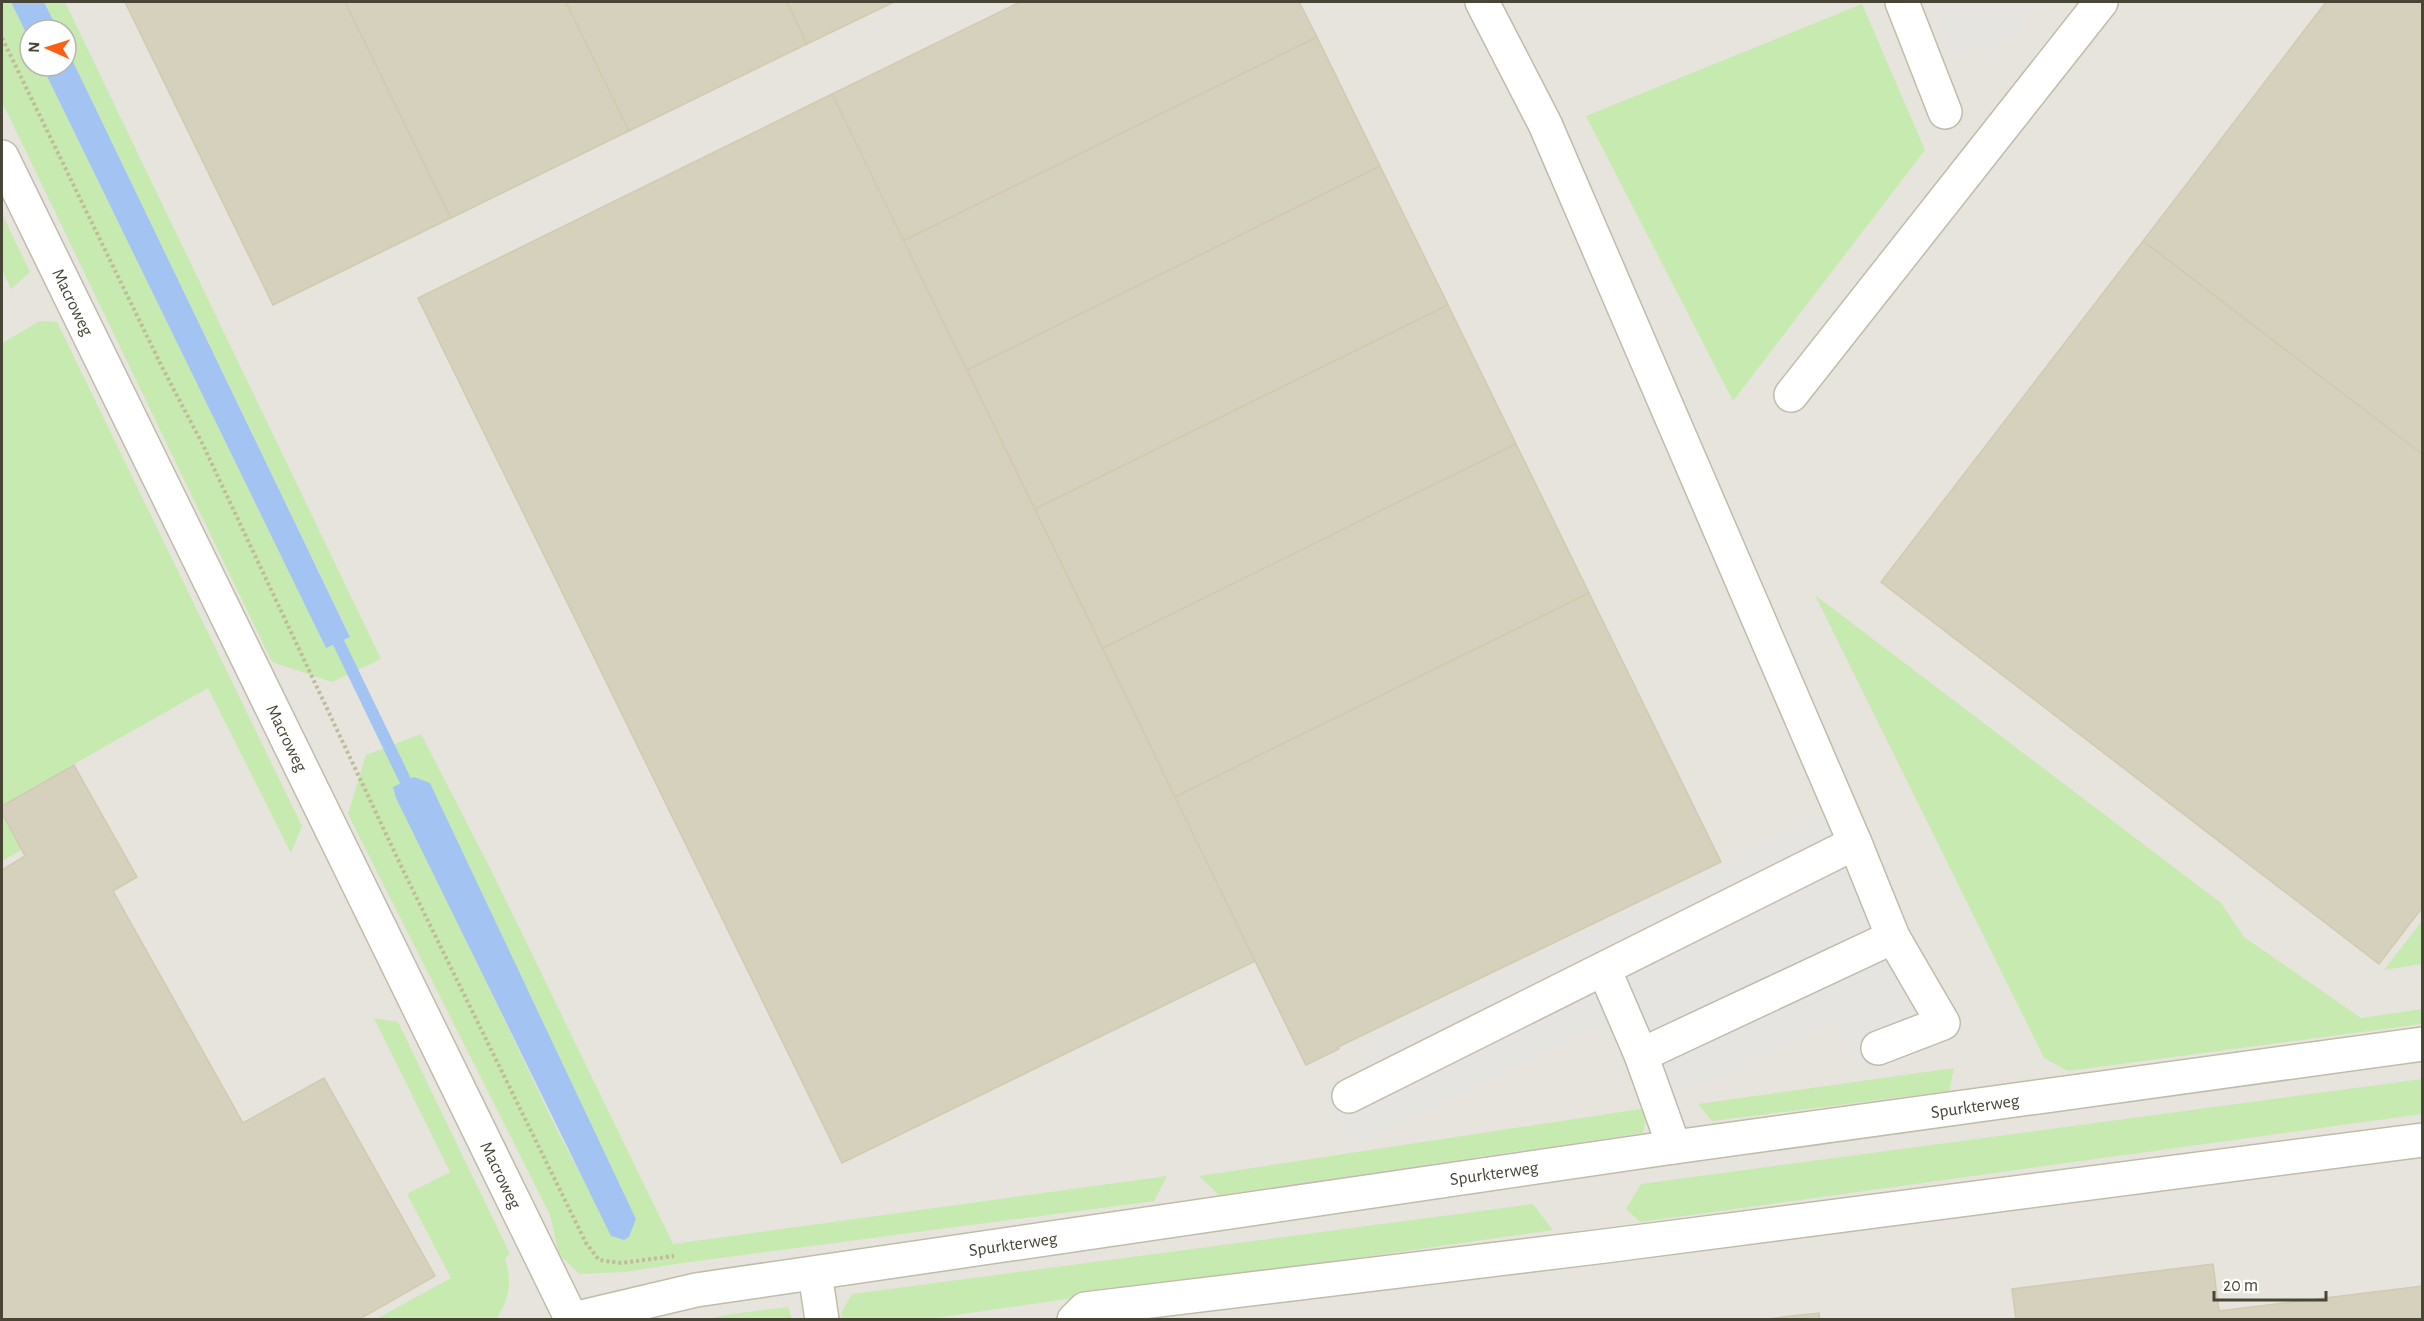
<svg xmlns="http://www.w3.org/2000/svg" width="2424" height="1321" font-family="'Alegreya Sans',sans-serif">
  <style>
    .industrial { fill: #e7e4dd; fill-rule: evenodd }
    .green { fill: #c6eab0; fill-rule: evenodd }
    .parking { fill: #e6e4e0 }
    .water { fill: #a3c4f2 }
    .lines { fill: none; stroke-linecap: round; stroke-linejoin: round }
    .stream { stroke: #a3c4f2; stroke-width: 12 }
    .building { fill: #d6d1bd; stroke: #d1cab0; stroke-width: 1.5 }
    .minor-casing { stroke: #c0bcaa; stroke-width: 36 }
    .path { stroke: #c2bb9b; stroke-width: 4; stroke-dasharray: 3 3; stroke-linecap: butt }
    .minor { stroke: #fff; stroke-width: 33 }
    .labels { text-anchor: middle; stroke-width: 4.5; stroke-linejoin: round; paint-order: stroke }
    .street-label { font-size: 18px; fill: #484436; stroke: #fff }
  </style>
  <rect width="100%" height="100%" fill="#f4f3e8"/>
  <path class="industrial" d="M 2,2 L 2422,2 L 2422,1319 L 2,1319 ZM 30,30 L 66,30 L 66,66 L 30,66 Z"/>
  <g class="green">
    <path d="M 2,2 L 11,2 L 30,41 L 30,66 L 42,66 L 326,647 L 350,636 L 66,47 L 66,30 L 58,30 L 44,2 L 65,2 L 381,659 L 332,682 L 272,662 L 2,102 Z"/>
    <path d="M 1862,4 L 1925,150 L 1733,401 L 1586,116 Z"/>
    <path d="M 2,214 L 30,272 L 11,289 L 2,269 Z"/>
    <path d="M 40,321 L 57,322 L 302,826 L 291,853 L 208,688 L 2,805 L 2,343 Z"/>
    <path d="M 1815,595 L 2221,903 L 2244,937 L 2361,1018 L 2422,1009 L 2422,1024 L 2068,1071 L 2044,1058 Z"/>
    <path d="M 421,734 L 494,876 L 673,1244 L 1167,1176 L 1154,1201 L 682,1263 L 625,1272 L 579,1274 L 559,1254 L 550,1215 L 348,814 L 366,755 ZM 430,783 L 636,1219 L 629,1237 L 589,1190 L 559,1134 L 393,787 Z"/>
    <path d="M 2,814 L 21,850 L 2,861 Z"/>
    <path d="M 2422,921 L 2422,964 L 2384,970 Z"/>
    <path d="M 374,1018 L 398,1022 L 510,1254 L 505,1258 C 512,1282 510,1299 496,1319 L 376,1319 L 451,1278 L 407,1194 L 450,1172 Z"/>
    <path d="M 1954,1068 L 1949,1091 L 1712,1121 L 1698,1104 Z"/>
    <path d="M 2422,1079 L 2422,1114 L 1640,1222 L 1626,1209 L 1641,1184 Z"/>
    <path d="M 1647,1108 L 1643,1133 L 1219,1195 L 1199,1176 Z"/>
    <path d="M 1533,1204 L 1553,1230 L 927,1319 L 842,1319 L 841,1313 L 852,1294 Z"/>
    <path d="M 788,1307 L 792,1319 L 707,1319 L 731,1314 Z"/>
  </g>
  <g class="parking">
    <path d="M 1933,2 L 2036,2 L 1990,63 L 1971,46 L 1956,61 L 1943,33 Z"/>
    <path d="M 1852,800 L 1959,1031 L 1862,1069 L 1838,1023 L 1647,1108 L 1604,1022 L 1351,1147 L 1322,1092 L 1374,1067 L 1361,1041 Z"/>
  </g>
  <g class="water">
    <path d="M 11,2 L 44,2 L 58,30 L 30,30 L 30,41 Z"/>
    <path d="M 66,47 L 350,637 L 326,648 L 42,66 L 66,66 Z"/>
    <path d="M 414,777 L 430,783 L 636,1219 L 629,1237 L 624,1240 L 611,1236 L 396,798 L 393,787 Z"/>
  </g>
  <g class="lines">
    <path class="stream" d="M 332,629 L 406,782"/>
  </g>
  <g class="building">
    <path d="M 125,2 L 345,2 L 451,218 L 273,305 Z"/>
    <path d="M 345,2 L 566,2 L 629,131 L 451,218 Z"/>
    <path d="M 566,2 L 787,2 L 807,44 L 629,131 Z"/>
    <path d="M 787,2 L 894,2 L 807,44 Z"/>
    <path d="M 1020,2 L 1299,2 L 1317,37 L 903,241 L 832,94 Z"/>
    <path d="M 2326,2 L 2422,2 L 2422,454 L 2143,241 Z"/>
    <path d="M 1317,37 L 1380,166 L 967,370 L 903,241 Z"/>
    <path d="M 832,94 L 1306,1065 L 1255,961 L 842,1163 L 418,298 Z"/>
    <path d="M 1380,166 L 1448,305 L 1035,509 L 967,370 Z"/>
    <path d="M 2143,241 L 2422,454 L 2422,908 L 2379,964 L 1881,582 Z"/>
    <path d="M 1448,305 L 1516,444 L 1103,648 L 1035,509 Z"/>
    <path d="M 1516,444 L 1589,593 L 1175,797 L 1103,648 Z"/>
    <path d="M 1589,593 L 1721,862 L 1338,1047 L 1339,1049 L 1306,1065 L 1175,797 Z"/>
    <path d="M 74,765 L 137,877 L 113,891 L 243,1123 L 324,1078 L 435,1276 L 358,1320 L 2,1320 L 2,870 L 25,856 L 2,813 L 2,806 Z"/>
    <path d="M 2213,1264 L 2219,1311 L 2422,1286 L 2422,1320 L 2016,1320 L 2012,1289 Z"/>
    <path d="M 1819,1313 L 1820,1320 L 1761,1320 L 1791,1316 Z"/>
  </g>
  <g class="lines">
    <g class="minor-casing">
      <g id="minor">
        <path d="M 1482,2 L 1545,124 L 1855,843 L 1893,937 L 1943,1023 L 1878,1048"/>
        <path d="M 1902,2 L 1945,112"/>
        <path d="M 2,157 L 572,1320"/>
        <path d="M 1791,395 L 2101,2"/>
        <path d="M 1604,969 L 1641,1055 L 1674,1147"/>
        <path d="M 1641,1055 L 1893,937"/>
        <path d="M 1349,1096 L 1855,843"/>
        <path d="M 815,1273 L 822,1320"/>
        <path d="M 569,1320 L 696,1290 L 1667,1148 L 2422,1044"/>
        <path d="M 1074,1320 L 1085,1309 L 1605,1246 L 2422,1140"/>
      </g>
    </g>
    <path class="path" d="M 2,38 L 163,369 L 203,445 L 402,868 L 586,1243 L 599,1260 L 621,1263 L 674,1256"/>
    <use href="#minor" class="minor"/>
  </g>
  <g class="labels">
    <g class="street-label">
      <text transform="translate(73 302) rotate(64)" y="6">Macroweg</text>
      <text transform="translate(287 738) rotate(64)" y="6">Macroweg</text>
      <text transform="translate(1975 1106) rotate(-8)" y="6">Spurkterweg</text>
      <text transform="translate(1494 1173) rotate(-8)" y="6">Spurkterweg</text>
      <text transform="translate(501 1175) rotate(64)" y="6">Macroweg</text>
      <text transform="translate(1013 1244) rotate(-8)" y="6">Spurkterweg</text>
    </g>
  </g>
  <rect width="2424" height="1321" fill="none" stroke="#484436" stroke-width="6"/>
  <g transform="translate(48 48) rotate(273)"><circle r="28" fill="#ffffff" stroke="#b6b4af" stroke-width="1.5"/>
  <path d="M0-4.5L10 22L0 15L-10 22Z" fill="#ff5f14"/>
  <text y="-9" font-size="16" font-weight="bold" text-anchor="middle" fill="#484436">N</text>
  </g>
  <path d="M2214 1291v9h112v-9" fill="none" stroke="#484436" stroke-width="3"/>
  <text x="2223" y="1291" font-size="18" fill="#484436" stroke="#ffffff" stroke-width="4.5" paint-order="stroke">20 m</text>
</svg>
